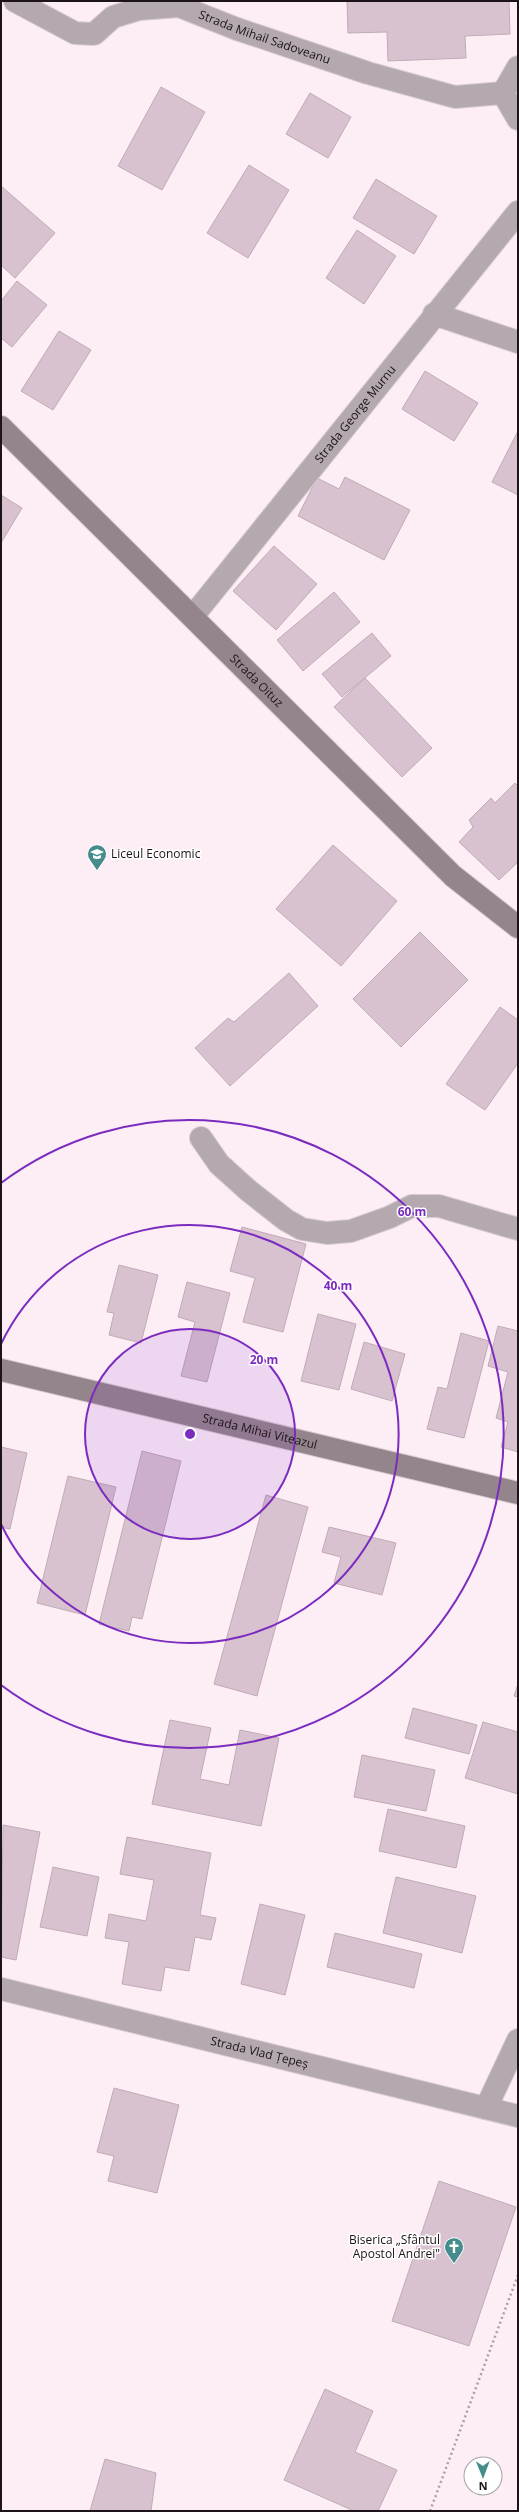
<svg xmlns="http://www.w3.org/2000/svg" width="519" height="2512" font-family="'Open Sans',sans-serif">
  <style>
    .building { fill: #d9c2cf; stroke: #c0aab6 }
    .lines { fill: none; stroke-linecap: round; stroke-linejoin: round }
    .minor-casing { stroke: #d9cbd2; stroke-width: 24 }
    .secondary-casing { stroke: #d9cbd2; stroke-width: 24 }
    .path { stroke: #ab9ea5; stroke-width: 2.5; stroke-dasharray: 2 3; stroke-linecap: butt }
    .minor { stroke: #b3a9ae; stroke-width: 22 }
    .secondary { stroke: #94858d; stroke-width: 22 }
    .ring { fill: none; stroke: #7b2cbf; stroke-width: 2 }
    .labels { text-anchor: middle; stroke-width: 3; stroke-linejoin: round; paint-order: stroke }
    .street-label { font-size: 12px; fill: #1c1418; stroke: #fff }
    .poi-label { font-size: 12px; fill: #1c1418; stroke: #fff; text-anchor: start }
    .centre { fill: #7b2cbf; stroke: #fff; stroke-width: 2 }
    .ring-label { font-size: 12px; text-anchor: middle; font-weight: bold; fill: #7b2cbf; stroke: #fff; stroke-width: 3; stroke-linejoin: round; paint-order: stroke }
  </style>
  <rect width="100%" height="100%" fill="#fdeef6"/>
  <g class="building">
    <path d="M 347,1 L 509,1 L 510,34 L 465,36 L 466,58 L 388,61 L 387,32 L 348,33 Z"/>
    <path d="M 161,87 L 205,112 L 162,190 L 118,166 Z"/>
    <path d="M 310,93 L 351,117 L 328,158 L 286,134 Z"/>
    <path d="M 249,165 L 289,190 L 248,258 L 207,233 Z"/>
    <path d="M 376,179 L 437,216 L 414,254 L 353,218 Z"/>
    <path d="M 1,186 L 55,233 L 15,278 L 1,265 Z"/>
    <path d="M 357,230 L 396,256 L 364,304 L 326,278 Z"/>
    <path d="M 17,281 L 47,305 L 12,347 L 1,338 L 1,301 Z"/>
    <path d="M 59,331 L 91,350 L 53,410 L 21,391 Z"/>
    <path d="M 425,371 L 478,403 L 454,441 L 402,409 Z"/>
    <path d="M 518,431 L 518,495 L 492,482 Z"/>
    <path d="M 345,477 L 410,510 L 384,560 L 298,516 L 317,478 L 339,489 Z"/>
    <path d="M 1,495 L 22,508 L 1,543 Z"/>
    <path d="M 274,546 L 317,584 L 276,630 L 233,591 Z"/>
    <path d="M 334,592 L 360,622 L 303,671 L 277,640 Z"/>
    <path d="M 372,633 L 391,656 L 342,697 L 322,674 Z"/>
    <path d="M 365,678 L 432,748 L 402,777 L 334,707 Z"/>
    <path d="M 515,783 L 518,786 L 518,862 L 499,880 L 459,842 L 473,827 L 469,820 L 491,798 L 495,803 Z"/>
    <path d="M 333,845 L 397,901 L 341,966 L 276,909 Z"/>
    <path d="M 420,932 L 468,980 L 401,1047 L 353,999 Z"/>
    <path d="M 289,973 L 318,1006 L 230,1086 L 195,1048 L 228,1018 L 234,1022 Z"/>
    <path d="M 500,1007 L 518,1020 L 518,1063 L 485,1110 L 446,1084 Z"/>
    <path d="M 242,1227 L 306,1244 L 283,1332 L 243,1322 L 255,1278 L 230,1271 Z"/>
    <path d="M 119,1265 L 158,1275 L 141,1343 L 109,1335 L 114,1313 L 107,1312 Z"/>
    <path d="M 187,1282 L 230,1293 L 207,1382 L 181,1376 L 195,1322 L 178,1317 Z"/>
    <path d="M 318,1314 L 356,1324 L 339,1390 L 301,1381 Z"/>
    <path d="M 498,1326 L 518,1331 L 518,1452 L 501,1447 L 508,1422 L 496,1418 L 508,1372 L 488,1366 Z"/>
    <path d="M 461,1333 L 489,1341 L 464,1438 L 427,1429 L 438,1387 L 447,1389 Z"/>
    <path d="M 364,1342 L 405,1354 L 392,1401 L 351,1389 Z"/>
    <path d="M 1,1447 L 27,1453 L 10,1529 L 1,1527 Z"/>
    <path d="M 142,1451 L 181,1461 L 142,1619 L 132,1617 L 129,1631 L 99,1624 Z"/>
    <path d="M 68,1476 L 116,1487 L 85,1615 L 37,1603 Z"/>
    <path d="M 266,1495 L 308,1507 L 257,1696 L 214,1684 Z"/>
    <path d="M 329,1527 L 396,1543 L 382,1595 L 334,1583 L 341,1557 L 322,1552 Z"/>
    <path d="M 518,1684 L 518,1697 L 514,1696 Z"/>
    <path d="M 413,1708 L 477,1725 L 469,1754 L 405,1738 Z"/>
    <path d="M 170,1720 L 211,1728 L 200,1779 L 229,1785 L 240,1730 L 279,1738 L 261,1826 L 152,1804 Z"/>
    <path d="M 483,1722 L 518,1732 L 518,1794 L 465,1778 Z"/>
    <path d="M 362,1755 L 435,1770 L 426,1811 L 354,1797 Z"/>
    <path d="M 388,1809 L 465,1826 L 456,1868 L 379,1851 Z"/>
    <path d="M 3,1825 L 40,1832 L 16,1960 L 1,1957 Z"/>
    <path d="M 127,1837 L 211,1853 L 200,1915 L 216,1918 L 211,1940 L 195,1937 L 189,1971 L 165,1967 L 161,1991 L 122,1984 L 129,1942 L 105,1938 L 109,1914 L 146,1921 L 154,1880 L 120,1874 Z"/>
    <path d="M 53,1867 L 99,1877 L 87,1936 L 40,1927 Z"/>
    <path d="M 396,1877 L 476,1896 L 462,1953 L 383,1933 Z"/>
    <path d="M 260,1904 L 305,1915 L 285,1995 L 241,1984 Z"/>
    <path d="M 335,1933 L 422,1954 L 414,1988 L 327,1967 Z"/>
    <path d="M 114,2088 L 179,2105 L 157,2193 L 108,2181 L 114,2156 L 97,2152 Z"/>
    <path d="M 439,2181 L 516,2207 L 469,2346 L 392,2321 Z"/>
    <path d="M 325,2389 L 373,2411 L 355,2452 L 397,2470 L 378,2511 L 354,2511 L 284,2480 Z"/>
    <path d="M 105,2459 L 156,2473 L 151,2511 L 90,2511 Z"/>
  </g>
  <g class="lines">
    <g class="minor-casing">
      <g id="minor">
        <path id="s1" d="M 15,1 L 75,33 L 94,34 L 113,17 L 139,9 L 179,6 L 237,29 L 368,73 L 455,97 L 503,93"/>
        <path d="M 518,67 L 503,93 L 518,119"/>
        <path d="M 434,314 L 518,342"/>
        <path id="s2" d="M 193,616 L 518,212"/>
        <path d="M 201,1138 L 219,1164 L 249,1191 L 286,1220 L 302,1229 L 327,1233 L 351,1231 L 390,1217 L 412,1206 L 439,1206 L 518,1229"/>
        <path id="s3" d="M 1,1989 L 518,2116"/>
        <path d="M 486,2108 L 518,2040"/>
      </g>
    </g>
    <g class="secondary-casing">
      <g id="secondary">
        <path id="s4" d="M 1,427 L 453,876 L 518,927"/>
        <path id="s5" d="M 1,1370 L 518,1493"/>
      </g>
    </g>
    <path class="path" d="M 430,2511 L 518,2275"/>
    <use href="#minor" class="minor"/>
    <use href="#secondary" class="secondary"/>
  </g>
  <circle cx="190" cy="1434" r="105" fill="#7b2cbf" fill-opacity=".12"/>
  <g class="ring">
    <circle cx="190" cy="1434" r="105"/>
    <path d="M1 1344A209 209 0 1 1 1 1524"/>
    <path d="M1 1183A314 314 0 1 1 1 1685"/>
  </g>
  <defs>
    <g id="school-pin" transform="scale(1)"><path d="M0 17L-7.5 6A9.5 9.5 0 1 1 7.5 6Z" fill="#458d8c" stroke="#fff"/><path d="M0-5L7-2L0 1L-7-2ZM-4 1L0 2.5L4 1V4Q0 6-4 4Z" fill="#fff"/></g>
    <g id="church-pin" transform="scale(1)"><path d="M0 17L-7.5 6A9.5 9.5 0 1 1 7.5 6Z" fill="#458d8c" stroke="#fff"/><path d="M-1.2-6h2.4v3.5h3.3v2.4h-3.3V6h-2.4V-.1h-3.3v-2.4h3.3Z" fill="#fff"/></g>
  </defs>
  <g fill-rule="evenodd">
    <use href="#school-pin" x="97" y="854"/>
    <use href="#church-pin" x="454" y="2247"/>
  </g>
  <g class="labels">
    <g class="street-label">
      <text dy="4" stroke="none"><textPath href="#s1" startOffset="271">Strada Mihail Sadoveanu</textPath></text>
      <text dy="4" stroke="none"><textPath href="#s2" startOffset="259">Strada George Murnu</textPath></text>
      <text dy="4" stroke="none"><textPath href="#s4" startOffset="360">Strada Oituz</textPath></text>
      <text dy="4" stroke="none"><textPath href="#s5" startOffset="266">Strada Mihai Viteazul</textPath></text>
      <text dy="4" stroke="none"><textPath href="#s3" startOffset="266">Strada Vlad Țepeș</textPath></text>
    </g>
    <g class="poi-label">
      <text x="111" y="858">Liceul Economic</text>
      <text x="440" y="2244" text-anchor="end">Biserica „Sfântul<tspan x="440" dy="14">Apostol Andrei"</tspan></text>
    </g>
  </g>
  <circle cx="190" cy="1434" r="6" class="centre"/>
  <g class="ring-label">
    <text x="412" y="1216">60 m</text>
    <text x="338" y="1290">40 m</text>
    <text x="264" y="1364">20 m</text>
  </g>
  <rect width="519" height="2512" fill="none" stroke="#1c1418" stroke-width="4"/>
  <g transform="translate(483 2476) rotate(179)"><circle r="19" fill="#ffffff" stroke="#a4a1a3"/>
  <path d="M0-3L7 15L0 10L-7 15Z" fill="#458d8c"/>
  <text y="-6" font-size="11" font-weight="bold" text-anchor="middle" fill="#1c1418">N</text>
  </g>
</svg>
